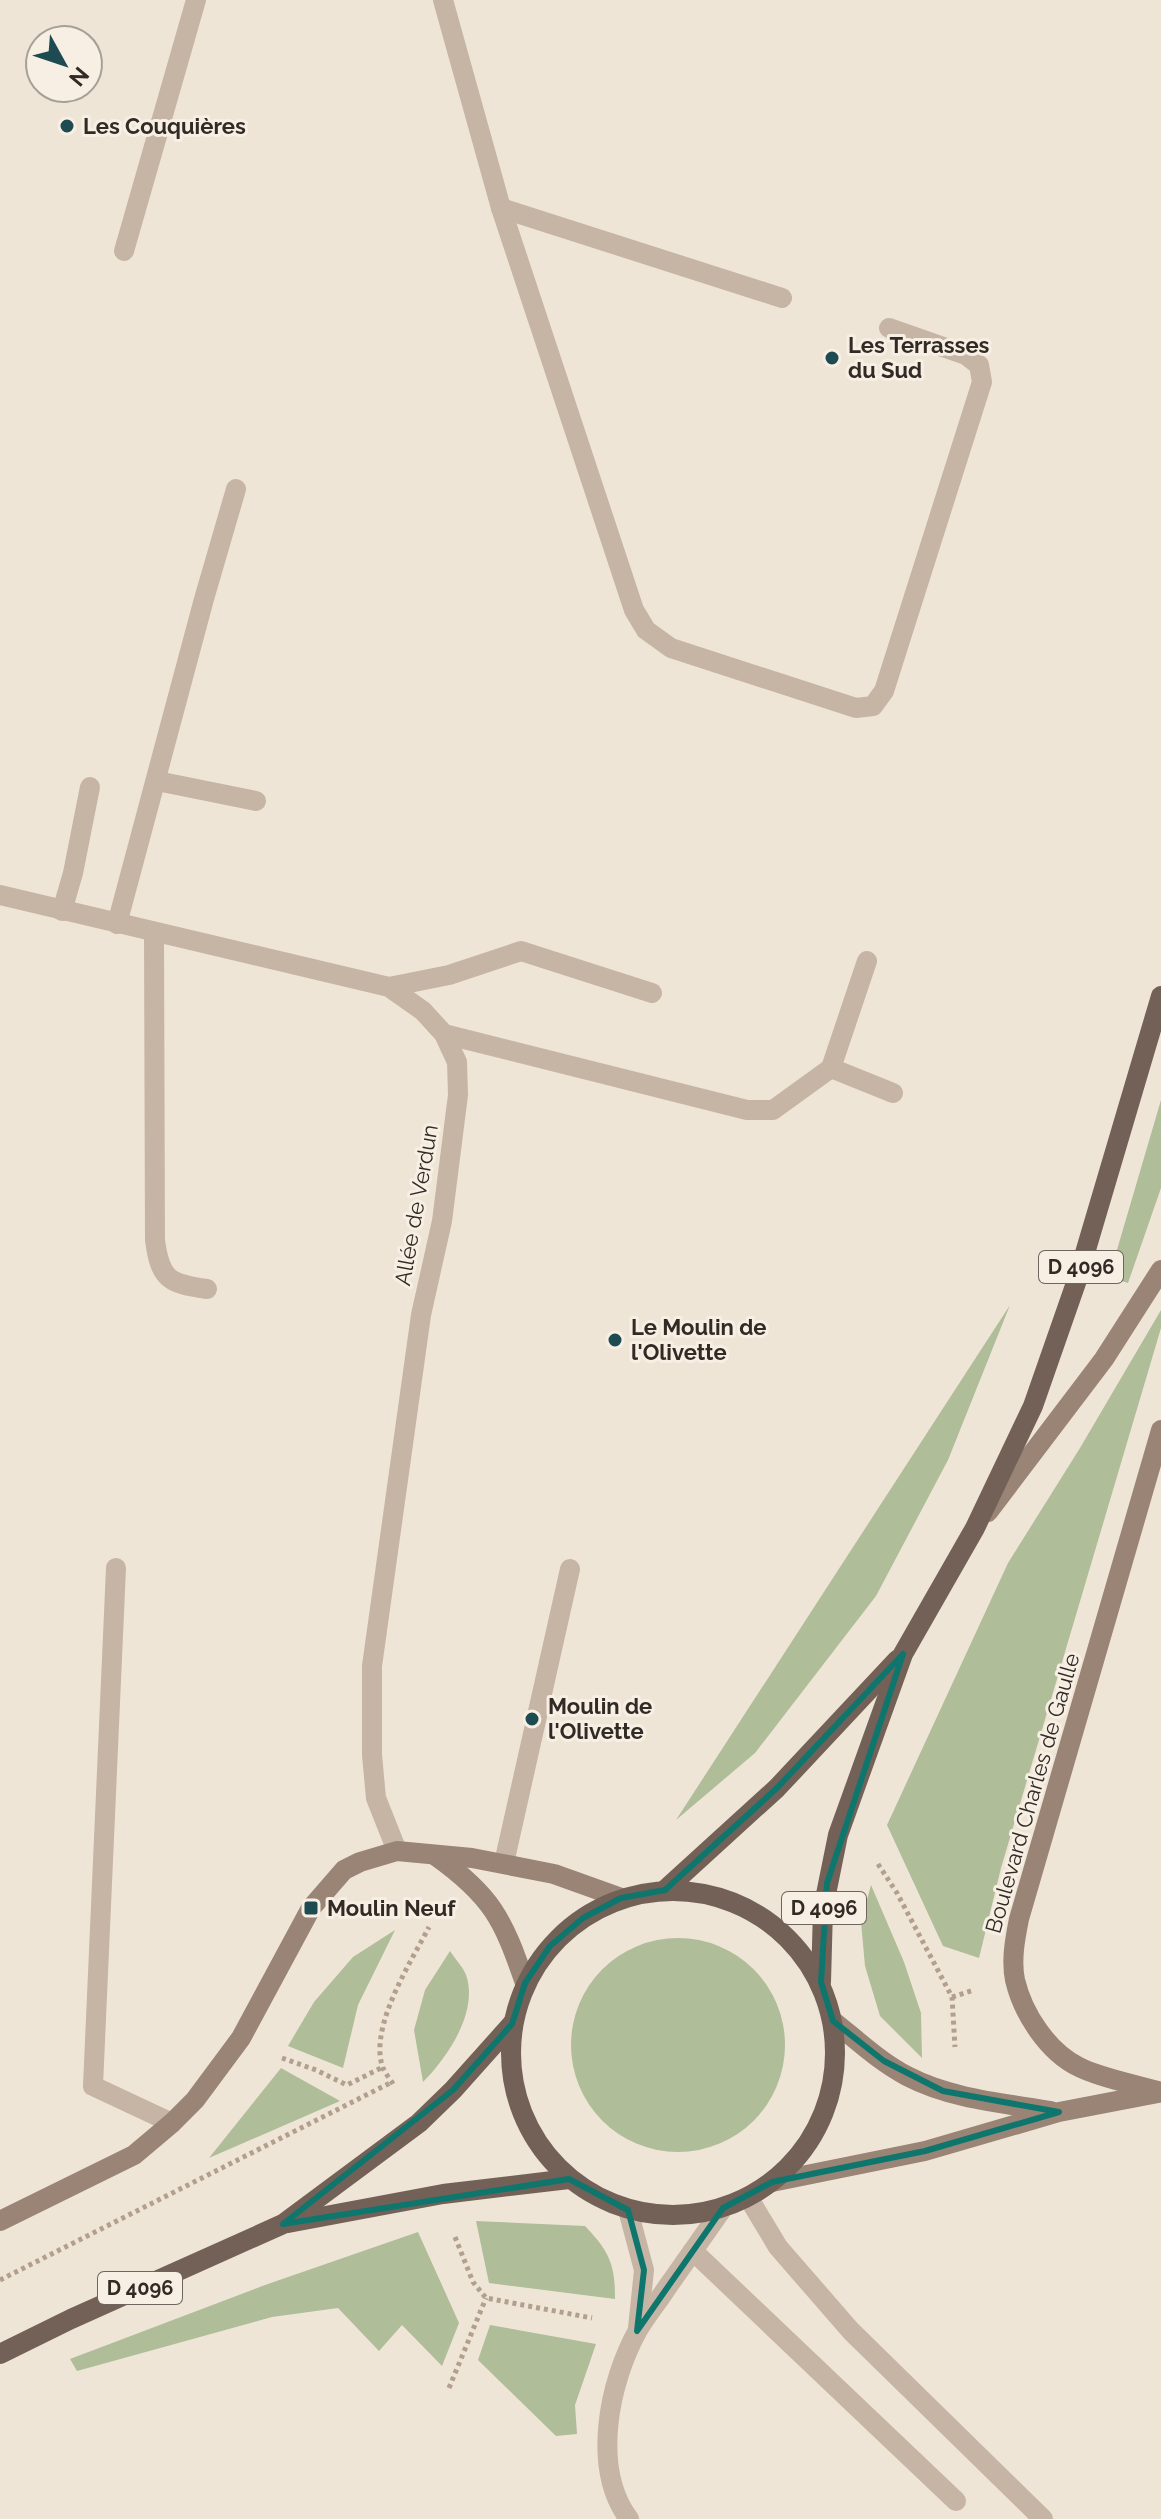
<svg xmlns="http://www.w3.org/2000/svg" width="1161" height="2519" font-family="Raleway,sans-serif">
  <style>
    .green { fill: #afbd98 }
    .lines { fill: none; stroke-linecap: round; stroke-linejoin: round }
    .path { stroke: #b29f8e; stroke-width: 5; stroke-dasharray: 4 4; stroke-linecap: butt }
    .lane { stroke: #c6b5a4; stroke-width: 20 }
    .street { stroke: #c6b5a4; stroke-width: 20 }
    .secondary { stroke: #998476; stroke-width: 20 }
    .primary { stroke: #736157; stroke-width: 20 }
    .marked { fill: none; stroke: #0f766e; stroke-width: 6; stroke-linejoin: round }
    .poi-dot { fill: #1d4b51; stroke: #f7efe3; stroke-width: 3 }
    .labels { text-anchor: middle; stroke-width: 6; stroke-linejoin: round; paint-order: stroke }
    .shield { fill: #f7efe3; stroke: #6d655e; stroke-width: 2 }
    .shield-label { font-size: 20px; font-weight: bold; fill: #322a25 }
    .poi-label { font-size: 22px; font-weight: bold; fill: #322a25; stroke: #f7efe3; text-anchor: start }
    .street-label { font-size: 22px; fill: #322a25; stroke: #f7efe3 }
  </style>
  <rect width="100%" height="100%" fill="#efe5d7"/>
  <g class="green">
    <path d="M 1161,1100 L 1161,1188 L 1128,1283 L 1109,1277 Z"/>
    <path d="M 1010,1305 L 948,1460 L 876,1596 L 755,1753 L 676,1820 Z"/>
    <path d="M 1161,1310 L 1161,1328 L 1001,1868 L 979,1958 L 943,1946 L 887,1825 L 1008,1563 L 1080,1448 Z"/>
    <path d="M 871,1885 L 904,1962 L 921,2013 L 922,2058 L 880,2016 L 865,1966 L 861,1922 Z"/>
    <path d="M 395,1930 L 358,2005 L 343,2068 L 288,2046 L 314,2002 L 353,1957 Z"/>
    <circle cx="678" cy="2045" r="107"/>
    <path d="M 450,1951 C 455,1959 465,1969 467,1978 C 477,2014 447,2058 423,2082 L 414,2030 L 425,1990 Z"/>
    <path d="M 281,2068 L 340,2101 L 209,2158 Z"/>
    <path d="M 476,2221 L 585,2226 C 609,2251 615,2264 615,2299 L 489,2283 Z"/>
    <path d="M 418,2232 L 459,2323 L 442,2366 L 402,2325 L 379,2351 L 338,2308 L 272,2317 L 77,2371 L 70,2359 L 265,2285 Z"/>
    <path d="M 490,2325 L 596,2344 L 575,2405 L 577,2434 L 556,2436 L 478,2360 Z"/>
  </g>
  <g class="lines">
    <g class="path">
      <path d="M 878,1864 L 897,1893 L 952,1997 L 955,2047"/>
      <path d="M 952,1997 L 974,1990"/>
      <path d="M 282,2058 L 316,2070 L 347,2085 L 383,2067"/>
      <path d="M 393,2084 C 390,2079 385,2073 383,2068 C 368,2028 411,1962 429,1927"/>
      <path d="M 455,2237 L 473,2282 L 486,2298 L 592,2318"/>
      <path d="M 0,2280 L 392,2082"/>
      <path d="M 449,2388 L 486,2298"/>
    </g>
    <g class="lane">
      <path d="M 443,0 L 501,208 L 634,610 L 646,630 L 671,648 L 856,708 L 873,706 L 884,691 L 982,382 L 979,365 L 966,355 L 889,328"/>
      <path d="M 501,208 L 782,298"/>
      <path d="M 124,251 L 196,0"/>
      <path d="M 157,781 L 256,801"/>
      <path d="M 62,911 L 73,873 L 90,787"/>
      <path d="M 117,924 L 204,599 L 236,489"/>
      <path d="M 154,932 L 155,1240 C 160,1279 169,1284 207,1289"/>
      <path d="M 389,987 L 449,975 L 521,951 L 652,993"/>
      <path d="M 444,1034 L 747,1110 L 773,1110 L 831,1068 L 867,961"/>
      <path d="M 831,1068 L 893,1093"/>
      <path d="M 116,1568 L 93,2086 L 172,2123"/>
      <path d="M 504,1863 L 570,1569"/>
      <path d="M 748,2197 L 778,2247 L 851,2331 L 1043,2519"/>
      <path d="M 693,2251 L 956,2501"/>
    </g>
    <g class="street">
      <path d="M 0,895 L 389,987 L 423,1011 L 444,1034 L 457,1062 L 458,1095 L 442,1221 L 421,1315 L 372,1666 L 372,1755 L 376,1798 L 397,1851"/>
      <path d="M 628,2210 L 644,2270 L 638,2328"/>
      <path d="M 629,2519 C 591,2468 609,2382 638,2330 C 646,2316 657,2303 666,2289 C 685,2262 704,2235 723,2208"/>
    </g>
    <g class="secondary">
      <path d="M 1161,1430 L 1019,1919 C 1015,1939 1011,1960 1015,1980 C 1023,2014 1048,2052 1079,2067 C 1103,2079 1135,2084 1161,2092"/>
      <path d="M 988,1512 L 1104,1359 L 1161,1270"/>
      <path d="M 436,1856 C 492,1896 503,1919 525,1983"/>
      <path d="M 833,2021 C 857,2040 880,2062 907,2076 C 951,2099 1003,2103 1051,2111"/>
      <path d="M 772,2182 L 925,2151 L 1059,2112 L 1158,2093"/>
      <path d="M 0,2221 L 134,2155 L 172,2123 L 195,2100 L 241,2038 L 311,1908 L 344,1870 L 360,1862 L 397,1851 L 472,1858 L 554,1874 L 621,1898"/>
    </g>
    <g class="primary">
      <path d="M 665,1890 L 777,1788 L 897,1660"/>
      <circle cx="673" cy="2053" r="162"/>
      <path d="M 821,1982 L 823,1909 L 838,1835 L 903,1654 L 975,1528 L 1033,1406 L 1077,1280 L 1161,996"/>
      <path d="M 288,2223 L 443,2194 L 569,2179"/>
      <path d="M 0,2354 L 71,2319 L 283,2224 L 419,2123 L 453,2090 L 512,2024"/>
    </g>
  </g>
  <path class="marked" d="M 903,1654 L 827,1883 L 821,1982 L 833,2021 L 884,2061 L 943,2091 L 1059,2112 L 925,2151 L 772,2182 L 723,2208 L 637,2331 L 644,2270 L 628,2210 L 569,2179 L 283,2224 L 453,2090 L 512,2024 L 525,1983 L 550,1946 L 583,1918 L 621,1898 L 665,1890 L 777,1788 Z"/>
  <g class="poi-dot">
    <circle cx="67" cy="126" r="8"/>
    <circle cx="832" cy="358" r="8"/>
    <circle cx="615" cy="1340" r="8"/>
    <circle cx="532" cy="1719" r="8"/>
    <rect x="303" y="1900" width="16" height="16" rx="4"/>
  </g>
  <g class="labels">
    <g class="shield">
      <rect x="1039" y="1251" width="84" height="32" rx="6"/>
      <rect x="782" y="1892" width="84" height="32" rx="6"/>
      <rect x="98" y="2272" width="84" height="32" rx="6"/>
    </g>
    <g class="shield-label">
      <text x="1081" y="1274">D 4096</text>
      <text x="824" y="1915">D 4096</text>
      <text x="140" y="2295">D 4096</text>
    </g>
    <g class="poi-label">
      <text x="83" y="134">Les Couquières</text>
      <text x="848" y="353">Les Terrasses<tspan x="848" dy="25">du Sud</tspan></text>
      <text x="631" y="1335">Le Moulin de<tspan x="631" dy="25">l'Olivette</tspan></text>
      <text x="548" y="1714">Moulin de<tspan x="548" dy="25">l'Olivette</tspan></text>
      <text x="327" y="1916">Moulin Neuf</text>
    </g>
    <g class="street-label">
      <text transform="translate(416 1205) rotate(-80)" y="8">Allée de Verdun</text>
      <text transform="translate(1032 1793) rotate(-74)" y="8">Boulevard Charles de Gaulle</text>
    </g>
  </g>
  <g transform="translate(64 64) rotate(130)"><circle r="38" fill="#f7efe3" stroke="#a8a097" stroke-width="2"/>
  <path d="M0-6L14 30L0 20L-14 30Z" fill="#1d4b51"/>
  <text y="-12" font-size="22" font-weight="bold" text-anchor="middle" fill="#322a25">N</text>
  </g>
</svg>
